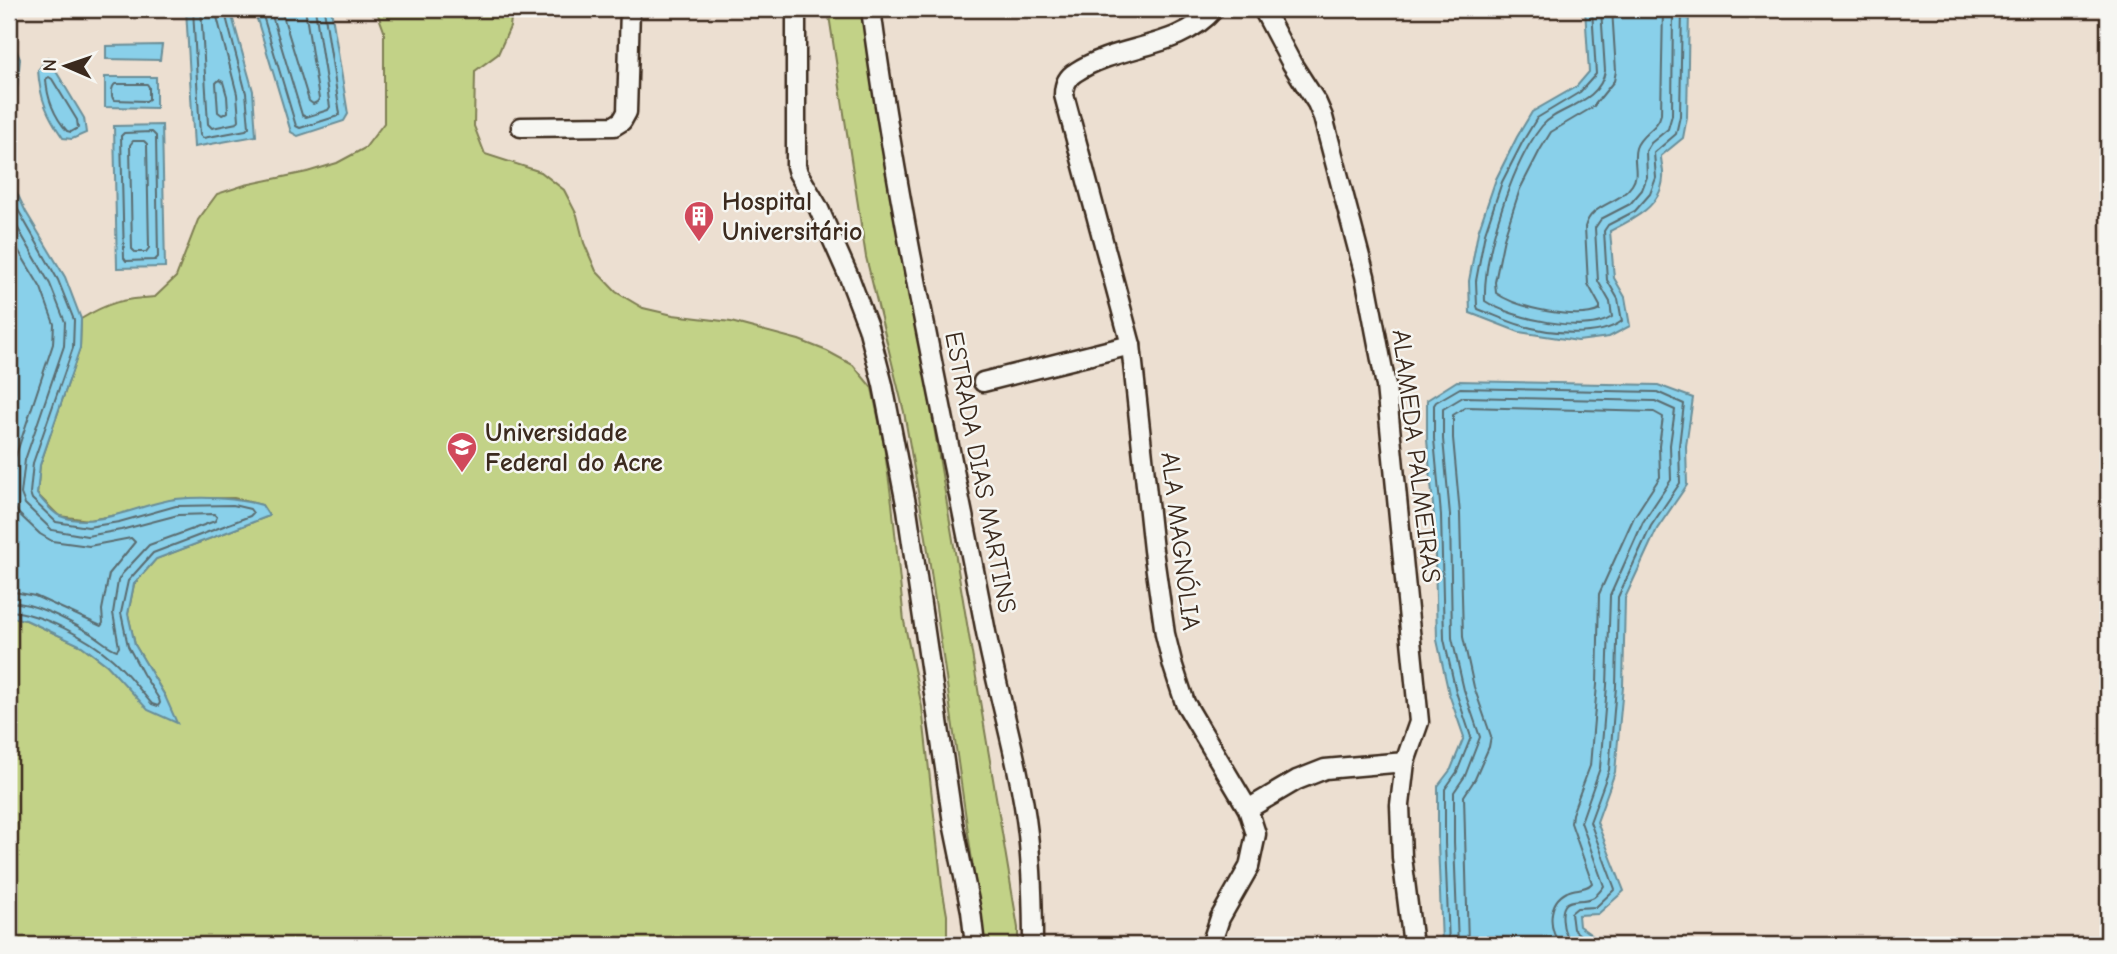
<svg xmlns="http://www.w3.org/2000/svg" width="2117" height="954" font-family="'Comic Neue',sans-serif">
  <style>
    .green { fill: #c2d287; stroke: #7e7e52; stroke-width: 2 }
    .water { fill: #89d0ea; stroke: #6a8e98; stroke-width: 2 }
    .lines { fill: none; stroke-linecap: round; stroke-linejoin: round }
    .shore { stroke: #5a6c70; stroke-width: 2 }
    .minor-casing { stroke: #3b2a1e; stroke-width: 23 }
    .minor { stroke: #f6f6f2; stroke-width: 18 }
    .labels { text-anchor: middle; stroke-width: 5; stroke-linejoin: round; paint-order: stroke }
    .poi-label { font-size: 26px; font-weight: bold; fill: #3b2a1e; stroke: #f6f6f2; text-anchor: start }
    .street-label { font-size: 26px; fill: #3b2a1e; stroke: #f6f6f2 }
  </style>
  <rect width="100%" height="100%" fill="#ecdfd1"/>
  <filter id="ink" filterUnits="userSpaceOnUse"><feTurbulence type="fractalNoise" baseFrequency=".0143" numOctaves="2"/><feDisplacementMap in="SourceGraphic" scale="14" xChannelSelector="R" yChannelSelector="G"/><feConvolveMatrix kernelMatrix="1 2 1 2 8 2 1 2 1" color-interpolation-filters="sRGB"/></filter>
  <g filter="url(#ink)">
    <g class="green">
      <path d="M 376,9 L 512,9 L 510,27 L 498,54 L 475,71 L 474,126 L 485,154 L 541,172 L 564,190 L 577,215 L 584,243 L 596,271 L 616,292 L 643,308 L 673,315 L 731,322 L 799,340 L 827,351 L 853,365 L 872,388 L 884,445 L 892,503 L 904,621 L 922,707 L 942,887 L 947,915 L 947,945 L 9,945 L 9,617 L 26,620 L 82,646 L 107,665 L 127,686 L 165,696 L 135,645 L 128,614 L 134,584 L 156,559 L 269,516 L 262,505 L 234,498 L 175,499 L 117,515 L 89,520 L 59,516 L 37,494 L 40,465 L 80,348 L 81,319 C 109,302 123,299 155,297 L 176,277 L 198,220 L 217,194 L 245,185 L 307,172 L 337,163 L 365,148 L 384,123 L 384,31 Z"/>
      <path d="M 828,9 L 864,9 L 1018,928 L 1018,945 L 984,945 L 926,537 L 904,412 L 866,257 Z"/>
    </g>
    <g class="water">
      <path d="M 186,9 L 230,9 L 253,91 L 256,136 L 194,147 Z"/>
      <path d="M 254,9 L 331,9 L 348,114 L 344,121 L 298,136 L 291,132 Z"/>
      <path d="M 1585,9 L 1689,9 L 1687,117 L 1683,138 L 1661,156 C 1661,163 1664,171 1663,178 C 1661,207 1632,220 1610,231 L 1614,278 L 1625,297 L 1630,326 L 1609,337 L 1578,341 L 1519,332 L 1470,313 L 1469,281 L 1478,232 L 1496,179 L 1517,137 L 1532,112 L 1577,86 L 1589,72 Z"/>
      <path d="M 9,34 L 20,59 L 12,138 L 11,163 L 15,189 L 26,212 L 65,277 L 81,319 L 80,348 L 40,465 L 37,494 C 43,501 52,513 60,516 C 95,530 142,503 176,499 C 205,496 234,498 262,505 L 269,516 L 156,559 L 134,584 L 128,614 L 135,645 L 165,696 L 177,723 L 148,710 L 107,665 L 82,646 L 26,620 L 9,617 Z"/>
      <path d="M 162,45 L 160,60 L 106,59 L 106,46 Z"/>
      <path d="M 48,58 L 84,118 L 86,133 L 72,139 L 63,138 C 47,115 40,99 38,70 Z"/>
      <path d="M 105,77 L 156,77 L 156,108 L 105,107 Z"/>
      <path d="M 162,125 L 165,267 L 117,268 L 114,126 Z"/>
      <path d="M 1457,381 L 1658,385 L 1693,398 L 1686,446 L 1687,485 L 1657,529 L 1625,598 L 1623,687 L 1615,772 L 1597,822 L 1624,891 L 1598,914 L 1578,915 L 1579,926 L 1593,936 L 1594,945 L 1443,945 L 1442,943 L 1438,843 L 1438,786 L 1451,769 L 1464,737 L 1449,694 L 1437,640 L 1434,516 L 1427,439 L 1427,400 Z"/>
    </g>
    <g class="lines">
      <g class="shore">
        <path d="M 193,9 L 200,135 L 203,138 L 246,130 L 249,127 L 246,93 L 224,9"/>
        <path d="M 201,9 L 208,124 L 212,128 L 237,123 L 239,120 L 237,94 L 215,9"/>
        <path d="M 261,9 L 296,126 L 300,128 L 338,116 L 340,114 L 324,9"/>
        <path d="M 270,9 L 302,115 L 306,117 L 328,110 L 330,107 L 315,9"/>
        <path d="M 281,9 L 309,101 L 313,104 L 317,102 L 319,99 L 305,9"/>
        <path d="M 1592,9 L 1596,74 L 1580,92 L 1537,118 L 1523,141 L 1502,182 L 1485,233 L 1476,281 L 1477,306 L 1478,309 C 1492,314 1506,321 1520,325 C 1547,333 1598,339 1622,321 L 1618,299 L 1607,280 L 1604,231 L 1608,225 L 1635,211 L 1650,194 L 1656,178 L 1654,153 L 1676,134 L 1680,116 L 1682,9"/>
        <path d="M 1601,9 L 1605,71 C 1600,104 1557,107 1542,126 C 1512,163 1483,254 1485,301 C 1510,318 1586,335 1612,317 L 1610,302 L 1598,281 L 1595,228 L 1601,219 L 1630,204 L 1642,190 L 1647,177 L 1646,151 L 1651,143 L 1668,129 L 1672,115 L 1673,9"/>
        <path d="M 1612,9 L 1616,71 L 1614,81 L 1593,107 L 1551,132 L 1540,150 L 1520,189 L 1504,238 L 1495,282 L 1496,293 C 1517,308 1577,321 1600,310 L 1600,306 L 1588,284 L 1585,227 C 1591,203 1619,205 1632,185 C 1640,174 1632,161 1636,148 C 1641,133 1658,129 1661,114 L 1663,9"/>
        <path d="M 49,77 L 52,79 L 77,120 L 78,128 L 71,132 L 67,131 C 55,117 47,98 46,79 Z"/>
        <path d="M 219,80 L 223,82 L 227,96 L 228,112 L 222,115 L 218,112 L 216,83 Z"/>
        <path d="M 115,84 L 147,84 L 149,87 L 149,99 L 146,101 L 114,100 C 111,97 111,87 115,84 Z"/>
        <path d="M 152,132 L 156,136 L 158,257 L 155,260 L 126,261 L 124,258 L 121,136 L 124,133 Z"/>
        <path d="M 133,141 L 144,141 L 147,144 L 149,248 L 146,252 L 135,252 L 132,249 L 130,145 Z"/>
        <path d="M 9,194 L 58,280 L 74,320 L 73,348 L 33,463 L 30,493 L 32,499 L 56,522 L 88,527 L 119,522 L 176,506 L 233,505 L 250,509 L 253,513 L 250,516 L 153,553 L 128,581 L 121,613 L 128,646 L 143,674 L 159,699 L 160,703 L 158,706 L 152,704 C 139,689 127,672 112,659 C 88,638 41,613 9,611"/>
        <path d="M 9,213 L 50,284 L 65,322 L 64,346 L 25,460 L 21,494 L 25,504 L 52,530 L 87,536 L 121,530 L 178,515 L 214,514 L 217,517 L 215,521 L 149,545 L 122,574 L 118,581 L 113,613 L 119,647 L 117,650 C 107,647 98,637 88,632 C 65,619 36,603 9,602"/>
        <path d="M 9,235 L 41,288 L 54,324 L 53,344 L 15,458 L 11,492 L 12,503 L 18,513 L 40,534 L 52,541 L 89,546 L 131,538 L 135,542 L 109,574 L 102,610 L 103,623 L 101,626 L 35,596 L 9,591"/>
        <path d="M 1449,945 L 1445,843 L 1445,789 L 1457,772 L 1471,737 L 1456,692 L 1444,639 L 1441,515 L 1434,439 L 1434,405 L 1436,402 L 1460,388 L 1657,392 L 1684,404 L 1679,446 L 1680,483 L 1651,526 L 1618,597 L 1616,687 L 1609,770 L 1590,822 L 1615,889 L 1596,907 L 1577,908 L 1571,913 L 1573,929 L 1586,940 L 1587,945"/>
        <path d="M 1458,945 L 1454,842 L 1454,792 L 1465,776 L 1480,737 L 1464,690 L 1452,638 L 1450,515 L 1443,439 L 1443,409 L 1463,397 L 1655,401 L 1675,410 L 1670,445 L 1671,480 L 1643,522 L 1610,596 L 1607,686 L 1600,768 L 1581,822 L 1604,886 C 1601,890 1597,896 1592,898 C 1578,904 1559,893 1563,923 C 1564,935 1569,939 1578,945"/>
        <path d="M 1468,945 L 1464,796 L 1475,779 L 1489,747 L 1491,736 L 1474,687 L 1463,637 L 1460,514 L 1453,438 L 1453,415 L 1466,407 L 1654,412 L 1663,417 L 1659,446 L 1660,477 L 1634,517 L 1599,594 L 1597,685 L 1590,766 L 1572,814 L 1571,823 L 1592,883 C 1585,891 1576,887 1567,892 C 1547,902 1548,930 1561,945"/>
      </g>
      <g class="minor-casing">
        <g id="minor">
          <path d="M 796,9 L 796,166 L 798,173 L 818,207 L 849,277 L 868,327 L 883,385 L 907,509 L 953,823 L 971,911 L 975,945"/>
          <path d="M 871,9 C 898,217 946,421 985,627 C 998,696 1020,764 1028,834 C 1032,871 1033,909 1033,945"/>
          <path d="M 521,127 L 614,126 L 622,121 L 627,112 L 630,9"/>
          <path d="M 983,382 L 1131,345"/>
          <path d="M 1405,762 L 1400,805 L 1402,857 L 1413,945"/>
          <path d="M 1248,809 L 1297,780 L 1325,769 L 1405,762 L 1419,722 L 1386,386 L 1365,276 L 1323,117 L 1317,103 L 1292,64 L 1263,9"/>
          <path d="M 1211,945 L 1220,918 L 1249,867 L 1256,834 L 1248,809 L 1185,703 L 1173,666 L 1165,634 L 1153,550 L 1131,345 L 1064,95 C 1064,85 1067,77 1076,72 C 1118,44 1179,50 1214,9"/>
        </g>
      </g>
      <use href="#minor" class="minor"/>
    </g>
  </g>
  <defs>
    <g id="building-pin" transform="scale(1.575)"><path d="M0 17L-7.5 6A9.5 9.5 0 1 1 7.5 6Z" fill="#d1495b" stroke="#f6f6f2"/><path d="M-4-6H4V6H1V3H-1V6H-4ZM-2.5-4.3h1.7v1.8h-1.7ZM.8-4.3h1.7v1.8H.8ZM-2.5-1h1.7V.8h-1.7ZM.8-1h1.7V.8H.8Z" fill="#fff"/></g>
    <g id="university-pin" transform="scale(1.575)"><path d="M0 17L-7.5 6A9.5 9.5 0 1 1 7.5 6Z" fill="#d1495b" stroke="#f6f6f2"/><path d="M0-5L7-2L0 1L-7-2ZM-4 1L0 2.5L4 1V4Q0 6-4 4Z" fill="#fff"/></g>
  </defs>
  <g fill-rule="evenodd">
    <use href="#building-pin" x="699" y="216"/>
    <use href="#university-pin" x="462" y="447"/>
  </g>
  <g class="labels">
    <g class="poi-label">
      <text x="722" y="210">Hospital<tspan x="722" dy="30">Universitário</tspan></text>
      <text x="485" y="441">Universidade<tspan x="485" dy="30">Federal do Acre</tspan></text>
    </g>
    <g class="street-label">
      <text transform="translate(1417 456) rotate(83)" y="9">ALAMEDA PALMEIRAS</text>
      <text transform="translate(981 472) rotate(79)" y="9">ESTRADA DIAS MARTINS</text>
      <text transform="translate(1181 541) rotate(83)" y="9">ALA MAGNÓLIA</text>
    </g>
  </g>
  <rect width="2117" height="954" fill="none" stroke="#f6f6f2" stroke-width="35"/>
  <rect x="18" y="18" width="2082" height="919" fill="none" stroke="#3b2a1e" stroke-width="2.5" filter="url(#ink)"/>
  <g transform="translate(66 66) rotate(272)" stroke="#f6f6f2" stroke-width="5" paint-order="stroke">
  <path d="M0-5L12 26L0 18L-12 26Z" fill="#3b2a1e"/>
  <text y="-10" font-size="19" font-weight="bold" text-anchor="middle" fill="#3b2a1e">N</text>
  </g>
</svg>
